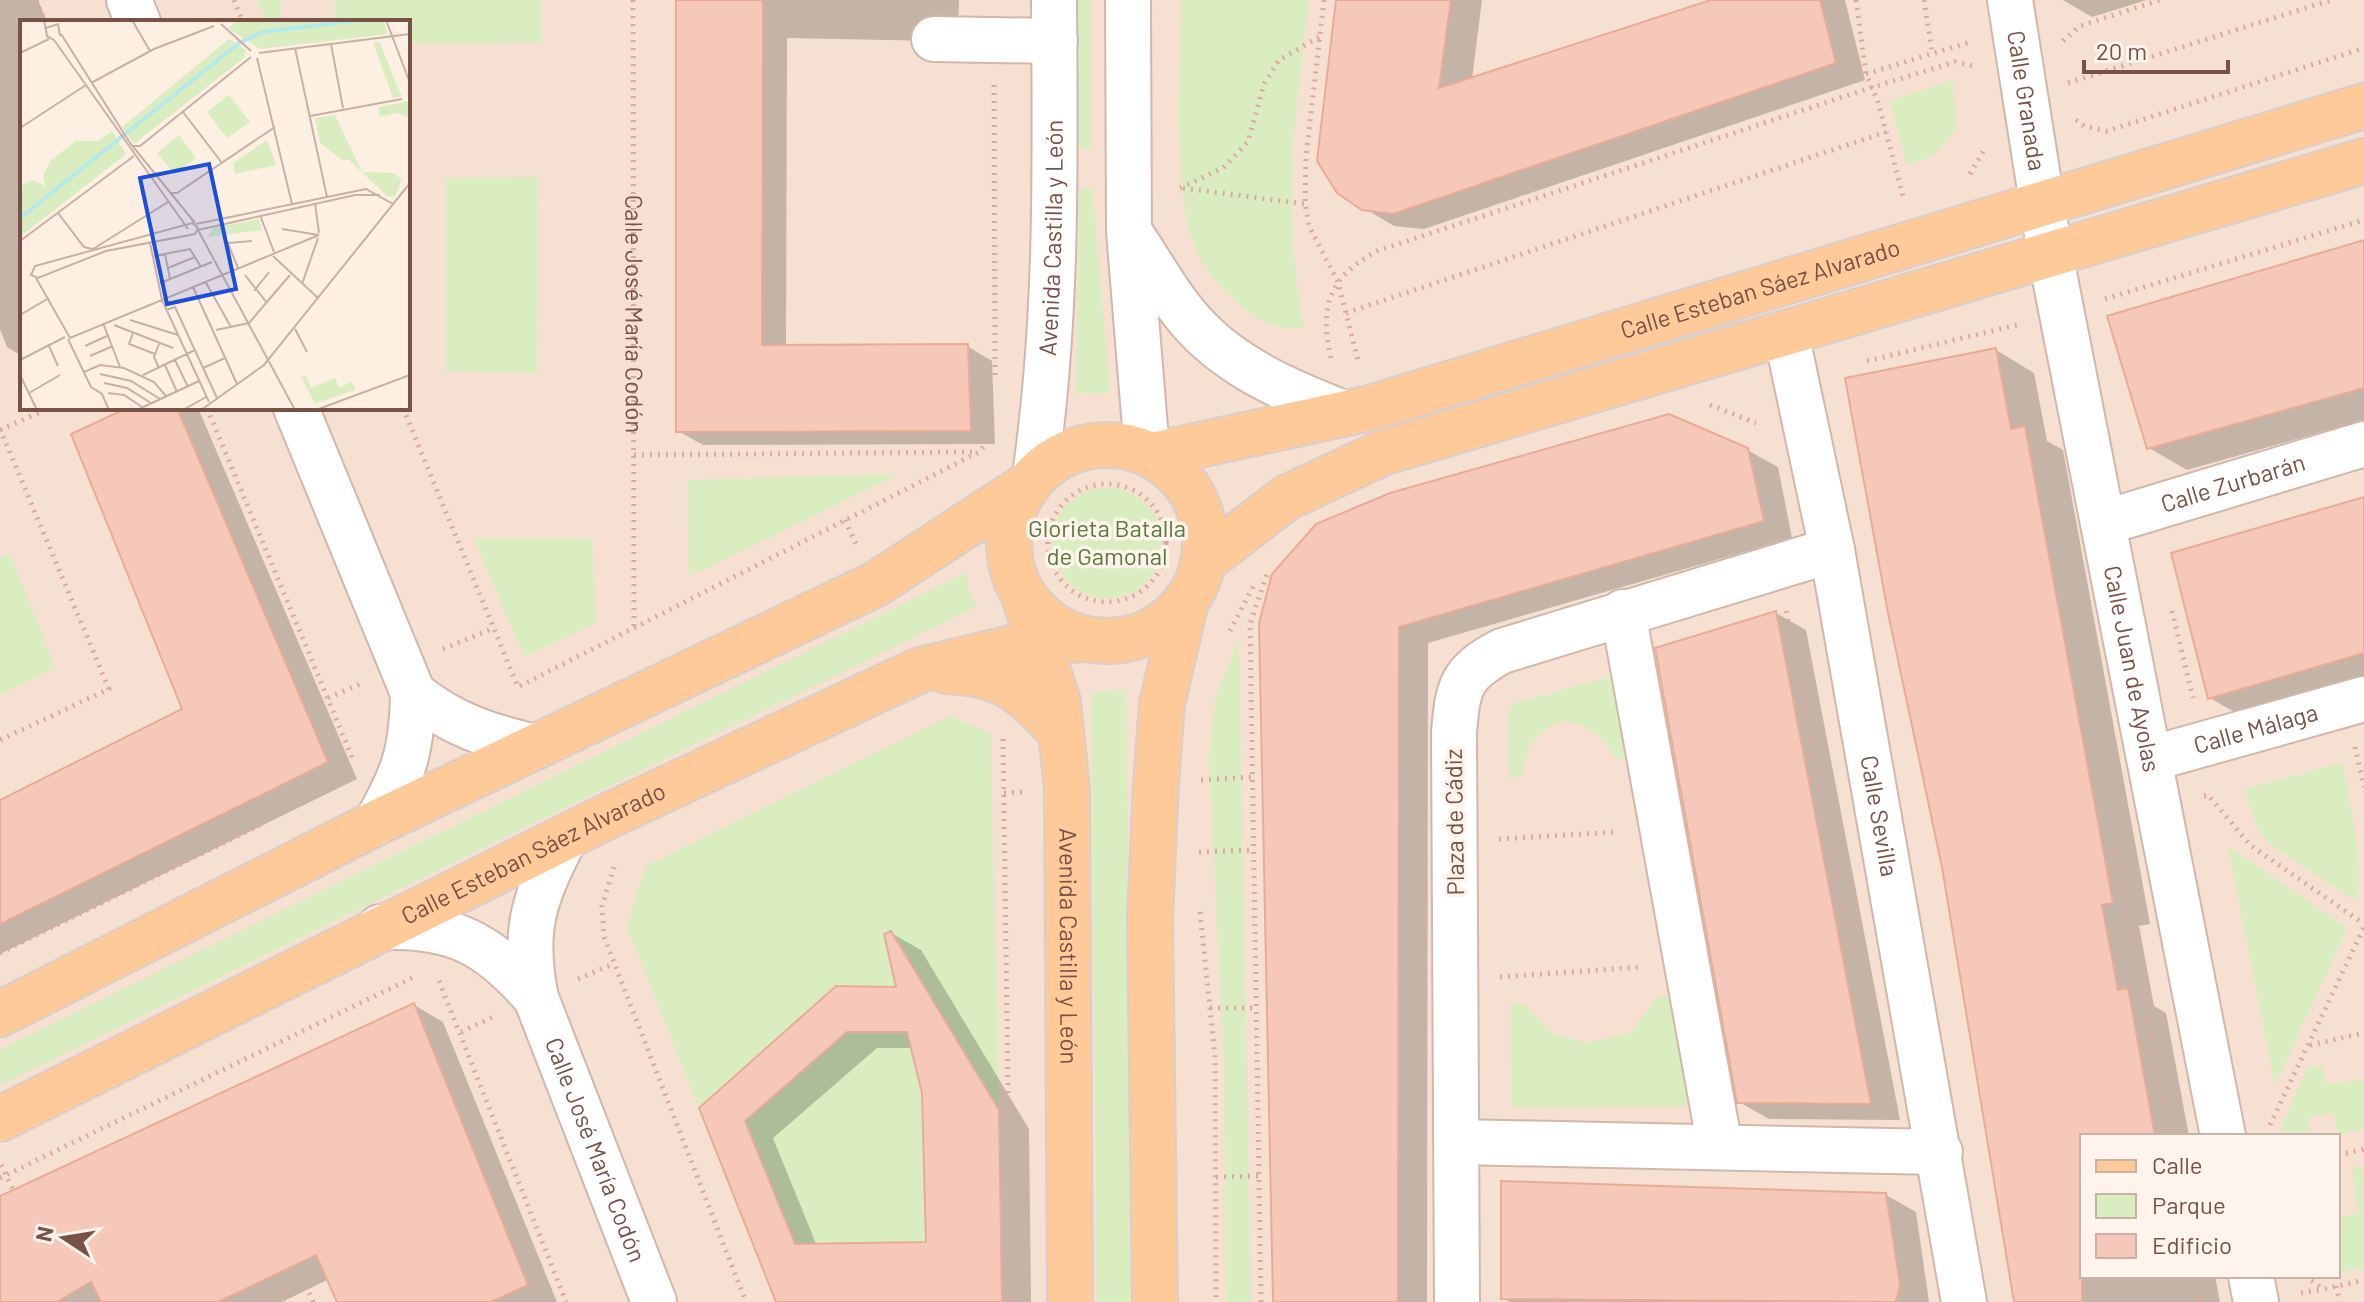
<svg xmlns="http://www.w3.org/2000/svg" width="2364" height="1302" font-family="Barlow,sans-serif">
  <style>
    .residential { fill: #f6e0d1; fill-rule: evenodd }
    .green { fill: #d9edc0 }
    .shadow { fill: #0003; fill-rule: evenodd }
    .building { fill: #f5c8b9; stroke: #e9ab98; stroke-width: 2; fill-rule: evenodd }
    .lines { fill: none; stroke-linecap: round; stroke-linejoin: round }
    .minor-casing { stroke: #d2b7ab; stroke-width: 48 }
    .major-casing { stroke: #d9cecb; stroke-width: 48 }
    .path { stroke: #daab9c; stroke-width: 5; stroke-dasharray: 2 6; stroke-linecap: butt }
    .minor { stroke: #fff; stroke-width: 44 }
    .major { stroke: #ffca99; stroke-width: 44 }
    .labels { text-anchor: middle; stroke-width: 7; stroke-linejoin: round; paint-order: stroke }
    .street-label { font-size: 24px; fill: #785147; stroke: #fff4eb }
    .park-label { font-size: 24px; fill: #57793c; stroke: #fff4eb }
    .inset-river { fill: none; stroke: #b6e9e9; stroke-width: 4 }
    .inset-road { fill: none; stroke: #c8b0a5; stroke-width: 2 }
    .view { fill: #1d4ed8; fill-opacity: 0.15; stroke: #1d4ed8; stroke-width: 4 }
    .inset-edge { fill: none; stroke: #785147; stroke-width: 4 }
  </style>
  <rect width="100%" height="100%" fill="#feefe3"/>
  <path class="residential" d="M 0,0 L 2364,0 L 2364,1302 L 0,1302 ZM 22,22 L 408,22 L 408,408 L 22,408 ZM 2082,1136 L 2338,1136 L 2338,1276 L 2082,1276 Z"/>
  <g class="green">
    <path d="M 257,0 L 281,0 L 281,22 L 267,22 Z"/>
    <path d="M 335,0 L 542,0 L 542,42 L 408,43 L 408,22 L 335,22 Z"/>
    <path d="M 1078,0 L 1091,0 L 1091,149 L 1078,148 Z"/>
    <path d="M 1182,0 L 1309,0 C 1295,110 1281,218 1304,328 C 1276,330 1259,321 1238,303 C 1226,292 1210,277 1202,262 C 1168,197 1181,73 1182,0 Z"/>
    <path d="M 1953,80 L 1956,129 L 1934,155 L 1907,165 L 1890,101 Z"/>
    <path d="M 538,177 L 537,373 L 446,371 L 446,178 Z"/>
    <path d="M 1092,188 L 1110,393 L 1076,394 L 1079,190 Z"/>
    <path d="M 899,474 L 689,577 L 688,480 Z"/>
    <circle cx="1107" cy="543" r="55"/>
    <path d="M 474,538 L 592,539 L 596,623 L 524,657 Z"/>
    <path d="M 10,554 L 55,667 L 0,695 L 0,558 Z"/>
    <path d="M 966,573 L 969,592 L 977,606 L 0,1085 L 0,1050 Z"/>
    <path d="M 1239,638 L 1251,1302 L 1226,1302 L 1225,1084 L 1209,759 L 1215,700 Z"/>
    <path d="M 1616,675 L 1631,757 L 1616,759 C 1604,736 1589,724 1562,721 C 1535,731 1525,747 1522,776 L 1509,778 L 1508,716 L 1513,704 Z"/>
    <path d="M 1126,689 L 1131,1302 L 1097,1302 L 1091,692 Z"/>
    <path d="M 950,716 L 991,734 L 999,1110 L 926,988 L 836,986 L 699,1108 L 627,926 L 646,866 Z"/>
    <path d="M 2342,763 C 2350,801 2364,866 2356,901 L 2270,844 L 2258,829 L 2244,789 Z"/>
    <path d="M 2228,846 L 2347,928 L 2275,1086 Z"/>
    <path d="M 1674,995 L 1692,1106 L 1512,1107 L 1511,1004 L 1524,1004 L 1551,1033 L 1588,1043 L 1631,1033 L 1657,997 Z"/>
    <path d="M 847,1032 L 907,1032 L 922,1093 L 926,1247 L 908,1248 L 904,1242 L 795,1244 L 745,1121 Z"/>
    <path d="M 2322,1065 L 2326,1085 L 2364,1079 L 2364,1129 L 2338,1136 L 2334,1113 L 2307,1117 L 2309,1136 L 2283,1136 L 2281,1127 L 2308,1068 Z"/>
    <path d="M 2364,1166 L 2364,1269 L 2338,1272 L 2338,1218 L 2359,1213 L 2352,1168 Z"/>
  </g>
  <g class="shadow">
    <path d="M 0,0 L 38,0 L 47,22 L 22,22 L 22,356 L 7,347 L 0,329 Z"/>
    <path d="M 678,0 L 959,0 L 958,28 L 937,41 L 787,38 L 786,347 L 967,346 L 992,361 L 995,444 L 703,445 L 678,431 Z"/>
    <path d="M 1338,0 L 1482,0 L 1472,79 L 1718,0 L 1845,0 L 1865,80 L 1424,229 L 1394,226 L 1364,208 Z"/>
    <path d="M 2063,0 L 2147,0 L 2092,17 Z"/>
    <path d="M 2364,242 L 2364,420 L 2187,470 L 2149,448 Z"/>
    <path d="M 1996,350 L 2034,373 L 2047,441 L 2063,450 L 2150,924 L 2139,926 L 2154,1006 L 2166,1013 L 2189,1136 L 2082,1136 L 2082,1276 L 2215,1276 L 2220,1302 L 2016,1302 Z"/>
    <path d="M 131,408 L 198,408 L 357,779 L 0,954 L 0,802 L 184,710 Z"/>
    <path d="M 1747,450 L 1778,467 L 1792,538 L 1428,643 L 1427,1302 L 1275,1302 L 1391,495 Z"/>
    <path d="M 2364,500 L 2364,686 L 2248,720 L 2210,698 Z"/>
    <path d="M 1776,613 L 1806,630 L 1900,1120 L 1769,1119 L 1739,1102 Z"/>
    <path d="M 891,933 L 921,950 L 1029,1129 L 1031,1302 L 778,1302 L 702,1109 L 899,989 ZM 877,1048 L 913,1048 L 924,1093 L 928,1244 L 817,1246 L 773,1138 Z"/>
    <path d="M 414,1005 L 443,1022 L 557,1302 L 339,1302 L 329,1279 L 282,1302 L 0,1302 L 0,1198 Z"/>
    <path d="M 1886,1195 L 1916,1212 L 1929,1302 L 1510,1302 L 1503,1298 Z"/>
  </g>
  <g class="building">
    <path d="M 676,0 L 763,0 L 762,345 L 968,344 L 971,431 L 676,432 Z"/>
    <path d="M 1336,0 L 1451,0 L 1439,88 L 1711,0 L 1820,0 L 1836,63 L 1393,214 L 1362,210 L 1337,193 L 1317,161 Z"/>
    <path d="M 2364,240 L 2364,388 L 2147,449 L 2107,316 Z"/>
    <path d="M 1996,348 L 2011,429 L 2025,426 L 2113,903 L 2102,905 L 2118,990 L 2128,988 L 2155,1136 L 2082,1136 L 2082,1302 L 2014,1302 L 1942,867 L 1888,613 L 1845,378 Z"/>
    <path d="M 127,408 L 177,408 L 328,762 L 0,924 L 0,800 L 182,709 L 71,434 Z"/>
    <path d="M 1669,414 L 1748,448 L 1764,521 L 1399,627 L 1398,1302 L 1273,1302 L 1259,623 L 1272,574 L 1316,524 L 1390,493 Z"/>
    <path d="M 2364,497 L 2364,653 L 2208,699 L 2171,553 Z"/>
    <path d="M 1776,611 L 1871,1104 L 1737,1103 L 1655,648 Z"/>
    <path d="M 891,931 L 999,1110 L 1002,1302 L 776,1302 L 699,1108 L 836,986 L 896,987 L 884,934 ZM 847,1032 L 907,1032 L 922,1093 L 926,1242 L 795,1244 L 745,1121 Z"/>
    <path d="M 414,1003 L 528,1285 L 491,1302 L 337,1302 L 316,1255 L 218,1302 L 101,1302 L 91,1282 L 57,1302 L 0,1302 L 0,1196 Z"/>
    <path d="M 1501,1181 L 1886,1193 L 1900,1284 L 1896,1302 L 1501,1299 Z"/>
  </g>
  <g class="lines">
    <g class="minor-casing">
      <g id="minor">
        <path d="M 129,0 L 138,22"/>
        <path d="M 1128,0 L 1129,231 L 1147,452"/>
        <path id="s2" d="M 2010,0 L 2050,253 L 2223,1136"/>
        <path d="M 934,39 L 1055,41"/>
        <path d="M 1131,234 C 1152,265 1170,299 1195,326 C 1235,369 1290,392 1344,413"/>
        <path id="s3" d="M 1786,333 L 1832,550 L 1964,1302"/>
        <path d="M 296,408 L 413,693 C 412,751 404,774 376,823"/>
        <path id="s4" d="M 1035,475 C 1058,317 1055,159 1054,0"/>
        <path id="s5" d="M 2103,523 L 2364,444"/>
        <path d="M 1623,612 L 1720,1147"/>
        <path d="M 413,693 C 451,724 488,736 535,747"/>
        <path id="s6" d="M 2150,759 L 2364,699"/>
        <path id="s7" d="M 565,838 C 534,898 522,930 536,998 L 654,1302"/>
        <path d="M 380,927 C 454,925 488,943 536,998"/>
        <path d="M 1458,1142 L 1940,1152"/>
        <path d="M 2251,1276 L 2256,1302"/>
        <path d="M 1457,1302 L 1454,732 C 1458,687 1460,673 1502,651 L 1832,550"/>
      </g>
    </g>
    <g class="major-casing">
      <g id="major">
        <circle cx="1107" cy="543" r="98"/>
        <path id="s8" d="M 1153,455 L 1370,408 L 2364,106"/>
        <path d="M 1203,562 L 1286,498 L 1382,453 L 2364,161"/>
        <path id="s9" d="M 1024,596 L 1058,702 L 1067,789 L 1070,1302"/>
        <path d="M 946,671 C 1003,673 1024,691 1061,733"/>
        <path d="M 0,1014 L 376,823 L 876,584 L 1026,486"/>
        <path id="s10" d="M 0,1119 L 604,818 L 920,670 L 1041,641 L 1086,639"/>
        <path d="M 1155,1302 L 1150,919 L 1156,783 L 1162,704 L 1186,601"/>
      </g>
    </g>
    <g class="path">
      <path d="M 36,0 L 45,22"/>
      <path d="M 234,0 L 243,22"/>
      <path id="s1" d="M 633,0 L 634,628"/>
      <path d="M 1324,0 L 1306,156 L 1305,204 L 1309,226 L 1338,282 L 1359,364"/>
      <path d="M 1856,0 L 1866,74 L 1878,102 L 1904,200"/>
      <path d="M 1924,0 L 1932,52"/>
      <path d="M 2063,41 L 2080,26 L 2160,0"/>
      <path d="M 1866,74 L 1970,42"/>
      <path d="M 2068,83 L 2331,0"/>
      <path d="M 994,85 L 995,379"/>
      <path d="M 2076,120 L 2084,126 L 2107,131 L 2364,48"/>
      <path d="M 1970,174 L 1985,148"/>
      <path d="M 1180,188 L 1223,168 L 1248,142 L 1264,84 L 1279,60 L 1319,37"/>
      <path d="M 1183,188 L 1305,204"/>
      <path d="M 2105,299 L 2364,220"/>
      <path d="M 1346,313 L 1886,132"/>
      <path d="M 1331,358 C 1319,306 1329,277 1377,251 L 1870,88 L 1955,62 L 1974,66"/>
      <path d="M 1867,361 L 2017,325"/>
      <path d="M 1710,405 L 1756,423"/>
      <path d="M 207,408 L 354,762"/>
      <path d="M 403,408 L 518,687 L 979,452 L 991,437"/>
      <path d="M 0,429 L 109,689 L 0,740"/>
      <path d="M 0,430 L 49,408"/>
      <path d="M 634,455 L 977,452"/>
      <circle cx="1107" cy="543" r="59"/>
      <path d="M 845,520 L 856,544"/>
      <path d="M 1786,611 L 1852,958"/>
      <path d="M 2172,611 L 2193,698"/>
      <path d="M 1230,631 L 1255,583"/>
      <path d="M 443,649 L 494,628"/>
      <path d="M 328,698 L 360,684"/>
      <path d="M 1003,739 L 1011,1302"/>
      <path d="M 2355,747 L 2364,787"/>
      <path d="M 1201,780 L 1254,777"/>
      <path d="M 1004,793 L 1023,792"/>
      <path d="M 2204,796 L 2208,795 L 2250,845 L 2364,924"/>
      <path d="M 1499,839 L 1617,832"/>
      <path d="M 2114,841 L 2169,1136"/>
      <path d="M 1199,852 L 1255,850"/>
      <path d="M 614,867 L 602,906 L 604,937 L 746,1302"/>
      <path d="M 1200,912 L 1215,1057 L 1216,1302"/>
      <path d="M 0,953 L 264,823"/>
      <path d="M 1500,977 L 1641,967"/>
      <path d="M 578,979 L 613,964"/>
      <path d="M 439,981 L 566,1302"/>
      <path d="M 1210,1008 L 1256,1008"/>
      <path d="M 461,1032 L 493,1017"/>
      <path d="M 2310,1045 L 2364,1033"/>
      <path d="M 2270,1125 L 2364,927"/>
      <path d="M 2338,1155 L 2364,1149"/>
      <path d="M 1,1165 L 13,1190"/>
      <path d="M 1216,1177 L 1259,1176"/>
      <path d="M 0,1178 L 416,976"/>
      <path d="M 2195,1276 L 2200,1302"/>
      <path d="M 2305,1276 L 2324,1289 L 2364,1280"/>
      <path d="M 2336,1286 L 2340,1302"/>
      <path d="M 2301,1293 L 2324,1289"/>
      <path d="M 63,1299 L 64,1302"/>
      <path d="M 264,1302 L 305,1283 L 313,1302"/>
      <path d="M 1261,1302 L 1250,624 L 1267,574"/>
    </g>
    <use href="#minor" class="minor"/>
    <use href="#major" class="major"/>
  </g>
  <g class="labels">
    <g class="street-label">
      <text dy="8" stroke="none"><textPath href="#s2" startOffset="102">Calle Granada</textPath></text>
      <text dy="8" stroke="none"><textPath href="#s4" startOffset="238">Avenida Castilla y León</textPath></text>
      <text dy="8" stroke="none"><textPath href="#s8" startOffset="630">Calle Esteban Sáez Alvarado</textPath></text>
      <text dy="8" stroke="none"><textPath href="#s1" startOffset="314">Calle José María Codón</textPath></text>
      <text dy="8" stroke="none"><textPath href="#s5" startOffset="136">Calle Zurbarán</textPath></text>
      <text dy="8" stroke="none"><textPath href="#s2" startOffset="680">Calle Juan de Ayolas</textPath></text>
      <text dy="8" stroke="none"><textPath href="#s6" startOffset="110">Calle Málaga</textPath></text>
      <text dy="8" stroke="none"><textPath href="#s3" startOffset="492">Calle Sevilla</textPath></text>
      <text transform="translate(1455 822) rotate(-91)" y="8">Plaza de Cádiz</text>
      <text dy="8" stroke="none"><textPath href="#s10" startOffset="596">Calle Esteban Sáez Alvarado</textPath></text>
      <text dy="8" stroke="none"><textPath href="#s9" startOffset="356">Avenida Castilla y León</textPath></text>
      <text dy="8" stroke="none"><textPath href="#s7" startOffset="330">Calle José María Codón</textPath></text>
    </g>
    <g class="park-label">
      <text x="1107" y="537">Glorieta Batalla<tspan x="1107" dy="28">de Gamonal</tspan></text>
    </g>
  </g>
  <g transform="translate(20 20)">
    <rect width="390" height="390" fill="#feefe3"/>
    <path d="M 218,0 L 363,0 L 368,14 L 240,29 L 208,8 ZM 209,19 L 226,30 L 224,38 L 114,124 L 102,107 ZM 360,22 L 374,59 L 382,76 L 373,78 L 353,23 ZM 209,75 L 230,102 L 207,118 L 187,92 ZM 390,81 L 390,98 L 378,93 L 359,97 L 359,87 ZM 315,95 L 342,152 L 374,153 L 382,160 L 375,176 L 368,177 L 328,139 L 323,141 L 300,123 L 295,98 ZM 92,111 L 106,134 L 0,217 L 0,166 L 13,160 L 25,166 L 23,156 L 31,140 L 56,121 L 78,121 ZM 159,115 L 176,138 L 155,154 L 137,133 ZM 247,120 L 256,145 L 215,154 L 213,143 ZM 239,199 L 242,210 L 187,217 L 193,208 ZM 286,355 L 291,368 L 315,358 L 319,368 L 332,361 L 335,370 L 295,384 L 281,357 Z" fill="#d9edc0"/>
    <path class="inset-river" d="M 0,198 L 219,23 L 242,12 L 341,0"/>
    <path class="inset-road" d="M 24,0 L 27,16 L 34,20M 112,0 L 130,31M 366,0 L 390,63M 201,4 L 231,31M 26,8 L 38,4 L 40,16M 41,14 L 110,123 L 175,203M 34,20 L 168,209M 311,24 L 323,88M 275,28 L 307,177M 0,33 L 29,19M 239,33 L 390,14M 237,38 L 272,184M 71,63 L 134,29 L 194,6M 163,92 L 202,143M 290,96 L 382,79M 0,108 L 66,65M 113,126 L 120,126 L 231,37M 150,173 L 157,173 L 255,107M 295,183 L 299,213M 38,193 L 64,227 L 73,229 L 148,182M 240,195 L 254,232M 172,203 L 178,208 L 175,214 L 86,231 L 18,258 L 11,255 L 15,246 ZM 176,204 L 346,169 L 373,184M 262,209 L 299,215M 178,210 L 335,175 L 360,175M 178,210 L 275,390M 0,221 L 114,136M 207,221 L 218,248M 130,223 L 142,280 L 189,382M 208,223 L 232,221M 145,234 L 150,259M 134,236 L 170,229 L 181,247M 253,236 L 298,278M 148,248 L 175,237M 225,255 L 247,283M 16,258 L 50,318 L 299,215M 185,261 L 211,307M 138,264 L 192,242M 282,264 L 298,218M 173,267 L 217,364M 234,271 L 249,252M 146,290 L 155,287 L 197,378M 0,295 L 29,278M 110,300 L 158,315M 83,303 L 100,347M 94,305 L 153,328M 275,309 L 287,332M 196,310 L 229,303 L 270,255M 113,313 L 109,324 L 135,334M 48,319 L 71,367 L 82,374 L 89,390M 28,324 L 38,346M 139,324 L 134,337 L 139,348M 65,326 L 89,315M 70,336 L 93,326M 0,340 L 45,317M 155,340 L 168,367M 145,345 L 157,372M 183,348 L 205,338M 64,352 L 80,345 L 104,348 L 134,362 L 146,376M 80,354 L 111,361 L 140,379M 0,355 L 17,390M 123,355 L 175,330M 84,363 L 107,368 L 131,383M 9,373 L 40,355M 88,373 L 104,375 L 122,387M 117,390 L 179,361M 163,390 L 186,377M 181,390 L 244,345 L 390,163M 296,390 L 390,355"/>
    <path class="view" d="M 189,144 L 216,269 L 147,284 L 120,158 Z"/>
    <rect width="390" height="390" class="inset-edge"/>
  </g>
  <rect x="2080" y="1134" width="260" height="144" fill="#fff4eb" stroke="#c9b3a9" stroke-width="2"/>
  <rect x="2096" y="1160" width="40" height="12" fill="#ffca99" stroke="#c9b3a9" stroke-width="2"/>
  <text x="2152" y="1174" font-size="24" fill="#785147">Calle</text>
  <rect x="2096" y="1194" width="40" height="24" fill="#d9edc0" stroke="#c9b3a9" stroke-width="2"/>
  <text x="2152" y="1214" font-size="24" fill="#785147">Parque</text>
  <rect x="2096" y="1234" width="40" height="24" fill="#f5c8b9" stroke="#c9b3a9" stroke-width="2"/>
  <text x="2152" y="1254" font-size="24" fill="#785147">Edificio</text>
  <g transform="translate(64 1238) rotate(282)" stroke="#fff4eb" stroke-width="6" paint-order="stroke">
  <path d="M0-6L14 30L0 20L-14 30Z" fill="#785147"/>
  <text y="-12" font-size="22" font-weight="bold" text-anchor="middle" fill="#785147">N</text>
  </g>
  <path d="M2084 60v12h144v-12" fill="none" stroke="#785147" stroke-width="4"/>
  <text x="2096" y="60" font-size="24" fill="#785147" stroke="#fff4eb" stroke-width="6" paint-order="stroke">20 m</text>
</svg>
